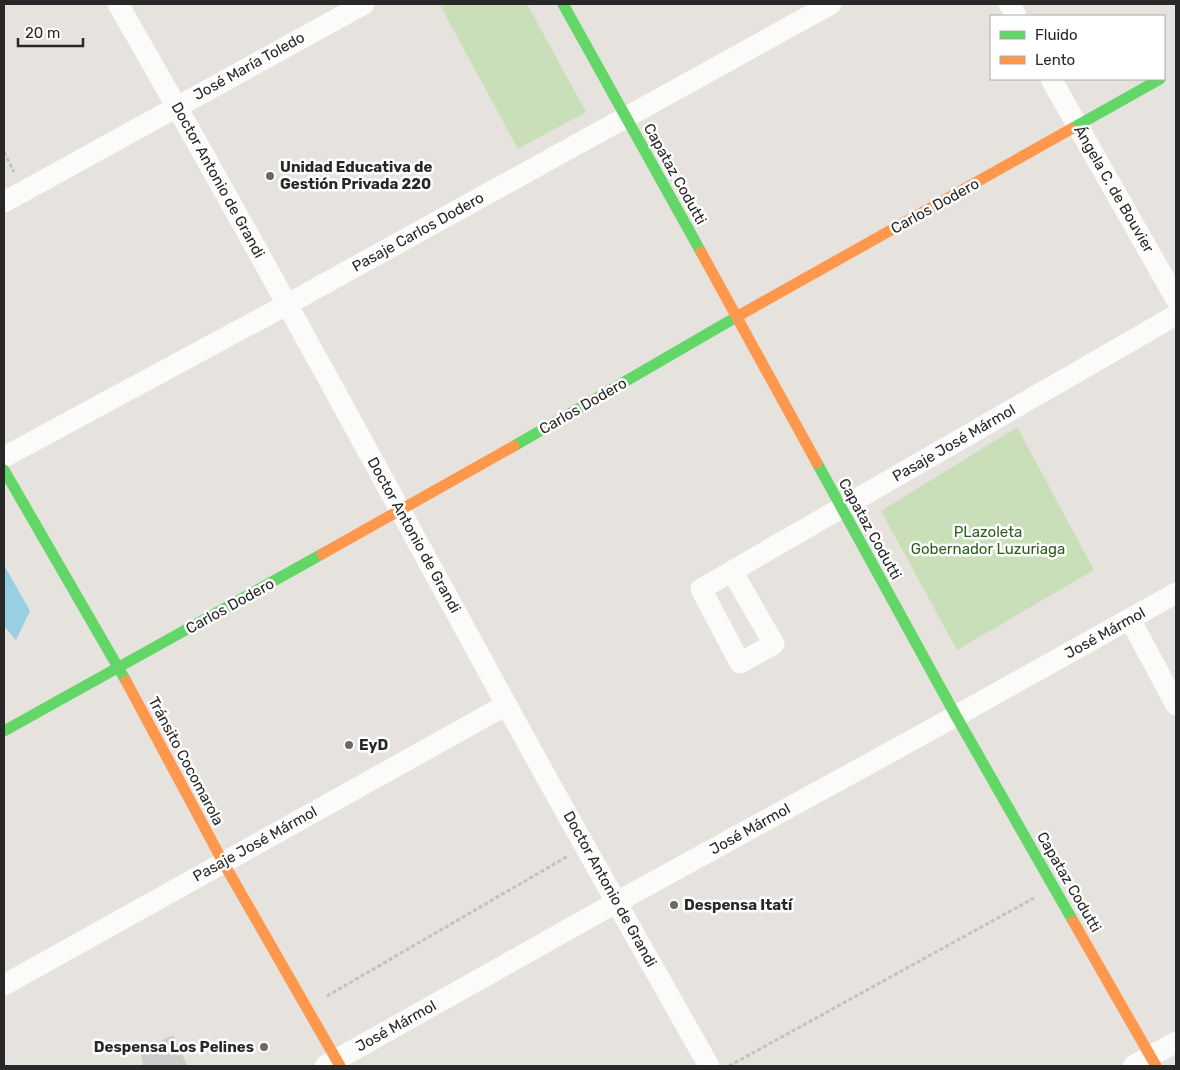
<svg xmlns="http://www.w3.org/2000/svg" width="1180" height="1070" font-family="Rubik,sans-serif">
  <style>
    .green { fill: #c9dfb9 }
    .water { fill: #97d0e2 }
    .building { fill: #cdcac7; stroke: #d1ceca }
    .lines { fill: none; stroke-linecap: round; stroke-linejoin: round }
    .path { stroke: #c3c2c2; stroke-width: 3; stroke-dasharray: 4 2.5; stroke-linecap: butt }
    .street { stroke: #fbfbfa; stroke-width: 21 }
    .fast { stroke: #63d668; stroke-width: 11 }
    .slow { stroke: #ff974d; stroke-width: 11 }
    .poi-dot { fill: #6a6968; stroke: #fff; stroke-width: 2 }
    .labels { text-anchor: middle; stroke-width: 5; stroke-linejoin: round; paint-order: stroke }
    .street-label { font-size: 15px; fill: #282828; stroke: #fff }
    .poi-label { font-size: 15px; font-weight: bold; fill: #282828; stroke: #fff; text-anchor: start }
    .park-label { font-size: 15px; fill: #2d5e1f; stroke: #fff }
  </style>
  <rect width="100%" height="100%" fill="#e6e2de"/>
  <g class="green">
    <path d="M 447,4 L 527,4 L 586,112 L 518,149 L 441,7 Z"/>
    <path d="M 1017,427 L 1094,570 L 957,650 L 881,511 Z"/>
  </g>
  <path class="water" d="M 4,565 L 30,611 L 16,640 L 4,626 Z"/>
  <path class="building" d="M 173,1036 L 187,1066 L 141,1066 L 144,1064 L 140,1050 Z"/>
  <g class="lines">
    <g class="path">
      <path d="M 4,152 L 14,172"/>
      <path d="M 327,996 L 568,856"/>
      <path d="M 729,1066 L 1034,898"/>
    </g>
    <g class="street">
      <path d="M 118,4 C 251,235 378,470 506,704 C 572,825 641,946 709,1066"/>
      <path d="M 1009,4 L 1016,16"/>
      <path d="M 1051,79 L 1176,299"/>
      <path d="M 4,202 L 364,4"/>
      <path d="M 4,457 L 286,305 L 831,4"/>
      <path d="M 732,571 L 774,644 L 740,663 L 701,589 L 732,571 L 1176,315"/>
      <path d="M 1130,619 L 1176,705"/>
      <path d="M 4,985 L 506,705"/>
      <path d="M 325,1066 L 617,902 L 956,716 L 1176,593"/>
      <path d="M 1133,1066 L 1176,1042"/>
    </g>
    <g class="fast">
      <path d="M 563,4 L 701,252"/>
      <path d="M 1071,129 L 1160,79"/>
      <path d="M 514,446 L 738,316"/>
      <path d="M 817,463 L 956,716 L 1073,921"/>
      <path d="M 4,470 L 126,681"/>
      <path d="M 4,731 L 322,554"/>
    </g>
    <g class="slow">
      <path d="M 701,252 L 817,463"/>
      <path d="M 738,316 L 1071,129"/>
      <path d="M 322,554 L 514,446"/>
      <path d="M 126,681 L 223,862 L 340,1066"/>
      <path d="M 1073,921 L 1156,1066"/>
    </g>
  </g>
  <g class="poi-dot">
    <circle cx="270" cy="176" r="5"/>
    <circle cx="349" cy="745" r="5"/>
    <circle cx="674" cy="905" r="5"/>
    <circle cx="264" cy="1047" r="5"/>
  </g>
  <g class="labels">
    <g class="street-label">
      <text transform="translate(249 66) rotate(-29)" y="5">José María Toledo</text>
      <text transform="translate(675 174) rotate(61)" y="5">Capataz Codutti</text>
      <text transform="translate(218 180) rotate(61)" y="5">Doctor Antonio de Grandi</text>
      <text transform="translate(1114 189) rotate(60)" y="5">Ángela C. de Bouvier</text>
      <text transform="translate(935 206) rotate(-29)" y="5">Carlos Dodero</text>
      <text transform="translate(418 232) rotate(-29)" y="5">Pasaje Carlos Dodero</text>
      <text transform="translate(583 406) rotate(-30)" y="5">Carlos Dodero</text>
      <text transform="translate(954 443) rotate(-30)" y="5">Pasaje José Mármol</text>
      <text transform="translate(870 529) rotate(61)" y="5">Capataz Codutti</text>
      <text transform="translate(414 535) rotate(61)" y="5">Doctor Antonio de Grandi</text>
      <text transform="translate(230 606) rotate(-29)" y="5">Carlos Dodero</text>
      <text transform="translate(1105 633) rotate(-29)" y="5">José Mármol</text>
      <text transform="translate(186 761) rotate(62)" y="5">Tránsito Cocomarola</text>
      <text transform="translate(750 829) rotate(-29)" y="5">José Mármol</text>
      <text transform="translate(255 844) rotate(-29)" y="5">Pasaje José Mármol</text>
      <text transform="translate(1069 882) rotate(60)" y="5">Capataz Codutti</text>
      <text transform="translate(610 889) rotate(61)" y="5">Doctor Antonio de Grandi</text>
      <text transform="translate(396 1026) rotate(-29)" y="5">José Mármol</text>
    </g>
    <g class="poi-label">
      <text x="280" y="172">Unidad Educativa de<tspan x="280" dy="17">Gestión Privada 220</tspan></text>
      <text x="359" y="750">EyD</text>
      <text x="684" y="910">Despensa Itatí</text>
      <text x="254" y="1052" text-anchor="end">Despensa Los Pelines</text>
    </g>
    <g class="park-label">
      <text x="988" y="537">PLazoleta<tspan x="988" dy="17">Gobernador Luzuriaga</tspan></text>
    </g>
  </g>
  <rect width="1180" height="1070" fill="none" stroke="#282828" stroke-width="10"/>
  <rect x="990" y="15" width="175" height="65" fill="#ffffff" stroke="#a9a9a9"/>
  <rect x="1000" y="31" width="25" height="8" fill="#63d668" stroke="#a9a9a9"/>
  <text x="1035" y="40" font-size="15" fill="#282828">Fluido</text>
  <rect x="1000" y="56" width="25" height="8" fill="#ff974d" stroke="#a9a9a9"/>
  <text x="1035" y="65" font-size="15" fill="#282828">Lento</text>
  <path d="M18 38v8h65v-8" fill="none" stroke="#282828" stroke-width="2.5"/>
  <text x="25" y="38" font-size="15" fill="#282828" stroke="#ffffff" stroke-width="4" paint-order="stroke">20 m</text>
</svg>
